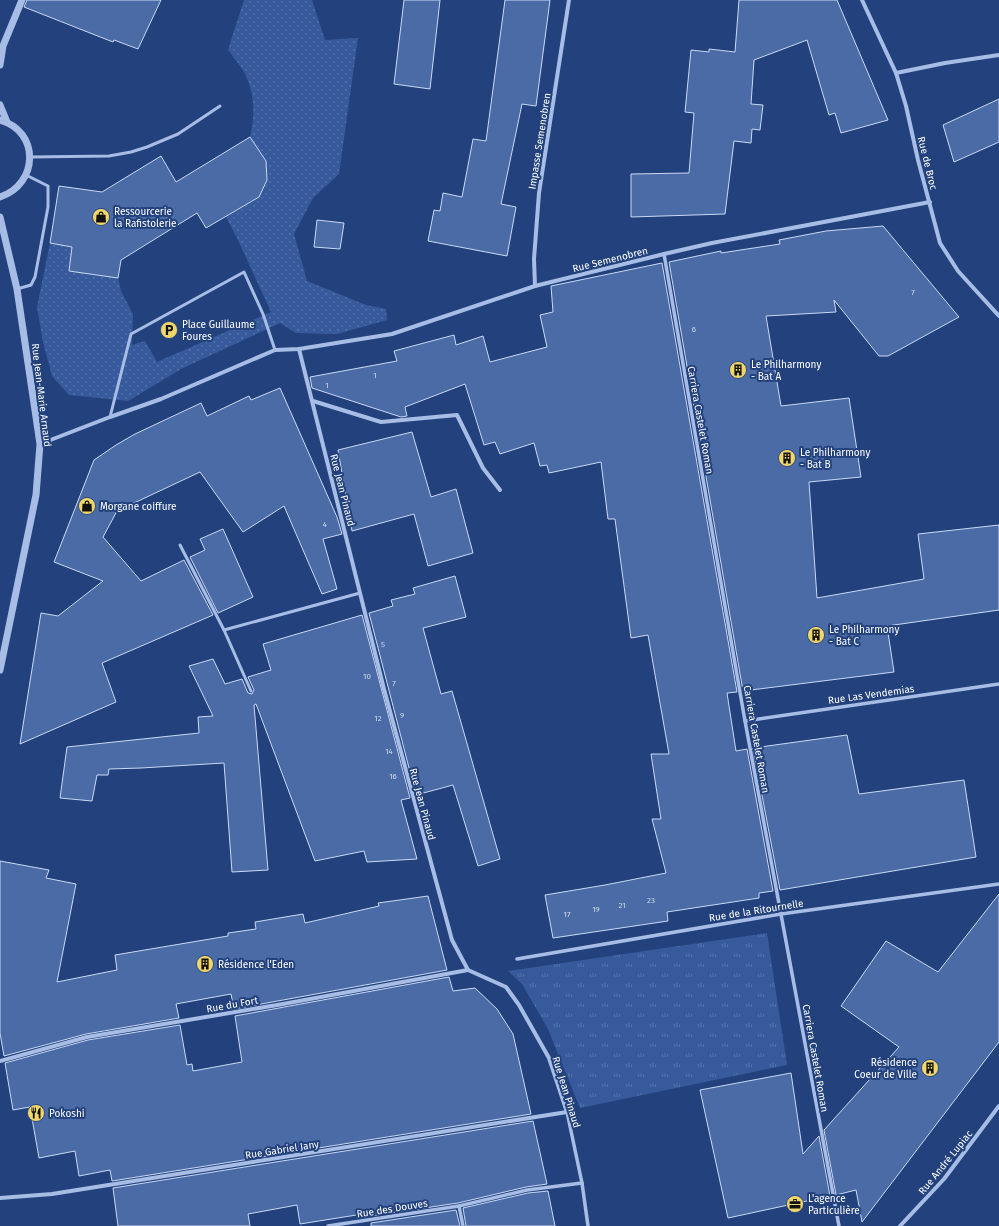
<svg xmlns="http://www.w3.org/2000/svg" width="999" height="1226" font-family="'Fira Sans',sans-serif">
  <style>
    .grass { fill: url(#grass-dots) }
    .park { fill: url(#park-tufts) }
    .building { fill: #4b6ba6; stroke: #cad9f5 }
    .lines { fill: none; stroke-linecap: round; stroke-linejoin: round }
    .service { stroke: #a7bde6; stroke-width: 3 }
    .pedestrian { stroke: #a7bde6; stroke-width: 3.5 }
    .minor { stroke: #a7bde6; stroke-width: 4 }
    .tertiary { stroke: #a7bde6; stroke-width: 7 }
    .labels { text-anchor: middle; stroke-width: 4; stroke-linejoin: round; paint-order: stroke }
    .number-label { font-size: 8px; fill: #d2dae9 }
    .street-label { font-size: 10px; fill: #fff; stroke: #23427d }
    .poi-label { font-size: 10px; fill: #fff; stroke: #23427d; text-anchor: start }
  </style>
  <defs>
    <pattern id="grass-dots" width="8" height="8" patternUnits="userSpaceOnUse"><rect width="8" height="8" fill="#365a9b"/><path d="M2 2h.1M6 6h.1" fill="none" stroke="#5473aa" stroke-width="1.8" stroke-linecap="round"/></pattern>
    <pattern id="park-tufts" width="24" height="20" patternUnits="userSpaceOnUse"><rect width="24" height="20" fill="#365a9b"/><path d="M3 7l-1-3M5 7V3M7 7l1-3M15 17l-1-3M17 17v-4M19 17l1-3" fill="none" stroke="#5473aa"/></pattern>
  </defs>
  <rect width="100%" height="100%" fill="#23427d"/>
  <path class="grass" d="M 244,0 L 312,0 L 325,40 L 358,38 L 339,174 L 313,198 L 294,234 L 307,281 L 366,305 L 386,309 L 387,320 L 337,334 L 296,333 L 280,323 L 181,369 L 128,401 L 69,395 L 52,376 L 43,342 L 37,307 L 50,243 L 72,247 L 69,271 L 118,278 L 121,291 L 133,314 L 132,345 L 145,341 L 157,362 L 271,312 L 238,240 L 226,217 L 258,198 L 266,184 L 267,175 L 265,160 L 250,137 C 255,116 255,96 246,76 C 242,67 234,58 228,50 Z"/>
  <path class="park" d="M 767,933 L 787,1065 L 580,1108 L 548,1029 L 522,984 L 508,971 Z"/>
  <g class="building">
    <path d="M 27,0 L 161,0 L 138,49 L 114,40 L 113,42 L 24,7 Z"/>
    <path d="M 404,0 L 440,0 L 430,89 L 394,84 Z"/>
    <path d="M 505,0 L 550,0 L 536,106 L 522,104 L 501,204 L 516,207 L 507,256 L 428,241 L 434,210 L 440,211 L 443,193 L 462,197 L 473,139 L 486,141 Z"/>
    <path d="M 739,0 L 837,0 L 888,120 L 841,133 L 835,113 L 829,115 L 807,40 L 754,60 L 751,104 L 763,105 L 760,130 L 752,129 L 751,143 L 734,141 L 725,214 L 631,217 L 631,174 L 689,173 L 694,113 L 685,112 L 691,50 L 709,52 L 709,49 L 735,52 Z"/>
    <path d="M 999,99 L 999,142 L 954,162 L 943,125 Z"/>
    <path d="M 250,137 L 266,161 L 267,180 L 259,197 L 206,228 L 197,213 L 121,260 L 118,278 L 69,271 L 72,247 L 50,243 L 59,186 L 102,192 L 161,156 L 176,182 Z"/>
    <path d="M 317,220 L 344,223 L 340,249 L 314,247 Z"/>
    <path d="M 883,226 L 959,317 L 888,356 L 879,356 L 834,300 L 836,312 L 766,316 L 781,406 L 849,398 L 861,477 L 809,482 L 817,598 L 924,579 L 918,534 L 999,525 L 999,610 L 887,626 L 894,672 L 743,691 L 669,262 L 721,251 L 721,253 L 780,244 L 779,240 L 826,231 Z"/>
    <path d="M 662,263 L 737,692 L 727,693 L 736,751 L 747,749 L 773,891 L 759,893 L 759,898 L 667,912 L 668,921 L 553,938 L 545,895 L 605,885 L 666,873 L 652,819 L 661,819 L 651,754 L 669,754 L 648,635 L 631,638 L 615,519 L 608,519 L 601,462 L 549,473 L 547,465 L 540,466 L 534,443 L 500,454 L 495,442 L 484,445 L 465,384 L 405,407 L 407,416 L 401,417 L 312,388 L 310,377 L 397,361 L 394,351 L 454,335 L 456,345 L 483,336 L 490,362 L 547,347 L 540,315 L 553,312 L 551,286 Z"/>
    <path d="M 280,388 L 337,517 L 342,534 L 323,539 L 337,589 L 322,594 L 284,506 L 243,532 L 200,472 L 117,511 L 103,537 L 141,581 L 184,560 L 213,615 L 102,663 L 116,702 L 20,744 L 41,613 L 58,616 L 103,581 L 54,562 L 94,460 L 116,445 L 135,434 L 201,403 L 207,416 L 249,396 L 251,400 Z"/>
    <path d="M 412,432 L 431,497 L 456,489 L 473,553 L 428,566 L 414,514 L 352,531 L 338,450 Z"/>
    <path d="M 223,529 L 253,597 L 218,613 L 190,557 L 205,550 L 200,539 Z"/>
    <path d="M 455,576 L 466,617 L 423,628 L 441,694 L 452,691 L 500,859 L 478,866 L 453,785 L 416,795 L 369,613 L 393,606 L 391,600 L 415,594 L 413,588 Z"/>
    <path d="M 362,615 L 410,798 L 401,800 L 417,859 L 367,862 L 364,851 L 315,861 L 256,704 L 254,705 L 268,870 L 232,872 L 224,763 L 141,768 L 109,769 L 108,775 L 97,775 L 92,801 L 60,798 L 67,747 L 199,733 L 198,717 L 213,716 L 189,666 L 213,659 L 225,684 L 242,679 L 248,693 L 252,694 L 254,690 L 248,677 L 271,670 L 263,644 Z"/>
    <path d="M 847,735 L 859,794 L 964,780 L 976,857 L 780,890 L 753,748 Z"/>
    <path d="M 0,861 L 49,870 L 46,878 L 76,884 L 57,982 L 117,970 L 115,955 L 228,936 L 228,933 L 256,929 L 255,922 L 303,914 L 305,923 L 379,906 L 378,903 L 428,896 L 447,970 L 234,1009 L 231,994 L 176,1004 L 179,1018 L 86,1034 L 4,1056 L 0,1033 Z"/>
    <path d="M 999,894 L 999,1042 L 862,1222 L 856,1190 L 836,1195 L 824,1130 L 899,1047 L 841,1006 L 886,941 L 938,972 Z"/>
    <path d="M 449,977 L 453,991 L 475,988 L 497,1009 L 513,1034 L 531,1114 L 112,1181 L 110,1170 L 79,1176 L 75,1151 L 39,1158 L 30,1107 L 13,1110 L 5,1063 L 88,1040 L 180,1025 L 187,1065 L 192,1064 L 193,1071 L 242,1062 L 235,1016 Z"/>
    <path d="M 791,1073 L 803,1154 L 819,1136 L 830,1196 L 728,1218 L 700,1090 Z"/>
    <path d="M 533,1121 L 547,1184 L 526,1187 L 458,1203 L 370,1216 L 369,1213 L 300,1224 L 297,1205 L 248,1214 L 250,1226 L 118,1226 L 113,1188 Z"/>
    <path d="M 548,1191 L 555,1226 L 466,1226 L 463,1208 L 528,1193 Z"/>
    <path d="M 456,1210 L 460,1226 L 371,1226 L 371,1223 Z"/>
  </g>
  <g class="lines">
    <g class="service">
      <path d="M 30,157 L 109,156 L 131,152 L 147,147 L 178,134 L 220,106"/>
      <path d="M 17,289 L 31,285 L 35,277 L 48,207 L 48,186 L 26,175"/>
      <path d="M 110,417 L 131,334 L 244,272 L 263,314 L 275,350"/>
      <path d="M 180,545 L 224,630 L 251,691"/>
      <path d="M 224,630 L 360,593"/>
    </g>
    <g class="pedestrian">
      <path d="M 664,254 L 745,721 L 839,1226"/>
      <path d="M 745,721 L 999,684"/>
      <path d="M 517,959 L 781,914 L 999,884"/>
      <path d="M 567,1112 L 582,1183 L 588,1226"/>
      <path d="M 459,1206 L 463,1226"/>
      <path d="M 328,1226 L 459,1206 L 527,1190 L 582,1183"/>
    </g>
    <g class="minor">
      <path d="M 862,0 L 896,73 L 906,106 L 918,160 L 940,243 L 958,271 L 999,316"/>
      <path d="M 896,73 L 945,63 L 999,55"/>
      <path d="M 535,286 L 534,259 L 539,193 L 569,0"/>
      <path d="M 313,401 L 381,422 L 457,415 L 483,468 L 500,490"/>
      <path d="M 40,444 L 110,417 L 161,399 L 275,350 L 299,349 L 392,334 L 535,286 L 664,254 L 712,243 L 930,202"/>
      <path d="M 0,1061 L 87,1037 L 283,1004 L 468,970"/>
      <path d="M 0,1198 L 52,1194 L 567,1112 L 549,1058 L 519,1005 L 506,987 L 468,970 L 452,940 L 384,689 L 299,349"/>
      <path d="M 900,1226 L 944,1179 L 999,1106"/>
    </g>
    <g class="tertiary">
      <path d="M 0,65 L 3,46 L 22,0"/>
      <path d="M 0,105 L 7,122"/>
      <path d="M 0,120 C 40,131 39,184 0,197"/>
      <path d="M 0,217 L 17,289 L 40,444 L 36,495 L 0,670"/>
    </g>
  </g>
  <defs>
    <g id="shop-disc" transform="scale(0.9)"><circle r="9.5" fill="#f1d76a" stroke="#23427d"/><path d="M-5-2.5h2.3a2.7 3.5 0 0 1 5.4 0H5L5.5 6h-11ZM-1.5-2.5h3a1.5 2.3 0 0 0-3 0Z" fill="#111"/></g>
    <g id="parking-disc" transform="scale(0.9)"><circle r="9.5" fill="#f1d76a" stroke="#23427d"/><path d="M-3.5-5.5H1a3.5 3.5 0 0 1 0 7H-1V5.5H-3.5ZM-1-3.4V-.6H.8a1.4 1.4 0 0 0 0-2.8Z" fill="#111"/></g>
    <g id="building-disc" transform="scale(0.9)"><circle r="9.5" fill="#f1d76a" stroke="#23427d"/><path d="M-4-6H4V6H1V3H-1V6H-4ZM-2.5-4.3h1.7v1.8h-1.7ZM.8-4.3h1.7v1.8H.8ZM-2.5-1h1.7V.8h-1.7ZM.8-1h1.7V.8H.8Z" fill="#111"/></g>
    <g id="restaurant-disc" transform="scale(0.9)"><circle r="9.5" fill="#f1d76a" stroke="#23427d"/><path d="M-5-6h1v4h1v-4h1v4h1v-4h1v5L-1.5 .5V6h-2V.5L-5-1ZM5-6V6H3V1.5H1.5Q1.5-4 5-6Z" fill="#111"/></g>
    <g id="office-disc" transform="scale(0.9)"><circle r="9.5" fill="#f1d76a" stroke="#23427d"/><path d="M-6-3h4V-5.5h4V-3h4V5H-6ZM-1-4.5V-3h2v-1.5ZM-6 0V1H6V0Z" fill="#111"/></g>
  </defs>
  <g fill-rule="evenodd">
    <use href="#shop-disc" x="101" y="217"/>
    <use href="#parking-disc" x="169" y="330"/>
    <use href="#building-disc" x="738" y="370"/>
    <use href="#building-disc" x="787" y="458"/>
    <use href="#shop-disc" x="87" y="506"/>
    <use href="#building-disc" x="816" y="635"/>
    <use href="#building-disc" x="205" y="964"/>
    <use href="#building-disc" x="930" y="1068"/>
    <use href="#restaurant-disc" x="36" y="1113"/>
    <use href="#office-disc" x="795" y="1204"/>
  </g>
  <g class="labels">
    <g class="number-label">
      <text x="913" y="295">7</text>
      <text x="694" y="332">6</text>
      <text x="375" y="378">1</text>
      <text x="327" y="388">1</text>
      <text x="325" y="527">4</text>
      <text x="383" y="647">5</text>
      <text x="367" y="679">10</text>
      <text x="394" y="686">7</text>
      <text x="402" y="718">9</text>
      <text x="378" y="721">12</text>
      <text x="389" y="754">14</text>
      <text x="393" y="779">16</text>
      <text x="651" y="903">23</text>
      <text x="622" y="908">21</text>
      <text x="596" y="912">19</text>
      <text x="567" y="917">17</text>
    </g>
    <g class="street-label">
      <text transform="translate(539 141) rotate(-81)" y="4">Impasse Semenobren</text>
      <text transform="translate(928 163) rotate(76)" y="4">Rue de Broc</text>
      <text transform="translate(610 259) rotate(-14)" y="4">Rue Semenobren</text>
      <text transform="translate(42 395) rotate(83)" y="4">Rue Jean-Marie Arnaud</text>
      <text transform="translate(701 420) rotate(80)" y="4">Carriera Castelet Roman</text>
      <text transform="translate(343 490) rotate(76)" y="4">Rue Jean Pinaud</text>
      <text transform="translate(871 694) rotate(-8)" y="4">Rue Las Vendemias</text>
      <text transform="translate(757 739) rotate(80)" y="4">Carriera Castelet Roman</text>
      <text transform="translate(423 804) rotate(75)" y="4">Rue Jean Pinaud</text>
      <text transform="translate(756 910) rotate(-9)" y="4">Rue de la Ritournelle</text>
      <text transform="translate(232 1004) rotate(-10)" y="4">Rue du Fort</text>
      <text transform="translate(816 1058) rotate(80)" y="4">Carriera Castelet Roman</text>
      <text transform="translate(567 1092) rotate(73)" y="4">Rue Jean Pinaud</text>
      <text transform="translate(282 1149) rotate(-9)" y="4">Rue Gabriel Jany</text>
      <text transform="translate(945 1162) rotate(-51)" y="4">Rue André Lupiac</text>
      <text transform="translate(392 1208) rotate(-9)" y="4">Rue des Douves</text>
    </g>
    <g class="poi-label">
      <text x="114" y="215">Ressourcerie<tspan x="114" dy="12">la Rafistolerie</tspan></text>
      <text x="182" y="328">Place Guillaume<tspan x="182" dy="12">Foures</tspan></text>
      <text x="751" y="368">Le Philharmony<tspan x="751" dy="12">- Bat A</tspan></text>
      <text x="800" y="456">Le Philharmony<tspan x="800" dy="12">- Bat B</tspan></text>
      <text x="100" y="510">Morgane coiffure</text>
      <text x="829" y="633">Le Philharmony<tspan x="829" dy="12">- Bat C</tspan></text>
      <text x="218" y="968">Résidence l'Eden</text>
      <text x="917" y="1066" text-anchor="end">Résidence<tspan x="917" dy="12">Coeur de Ville</tspan></text>
      <text x="49" y="1117">Pokoshi</text>
      <text x="808" y="1202">L'agence<tspan x="808" dy="12">Particulière</tspan></text>
    </g>
  </g>
</svg>
